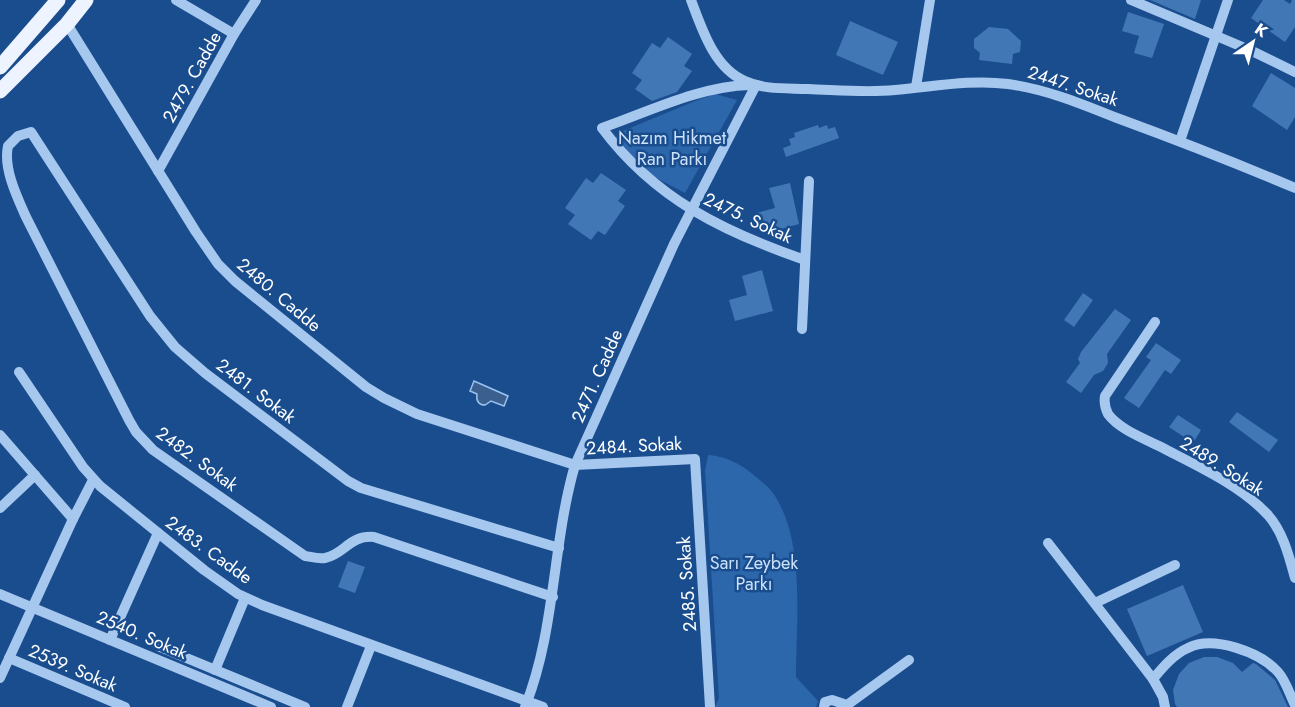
<svg xmlns="http://www.w3.org/2000/svg" width="1295" height="707" font-family="Jost,sans-serif">
  <style>
    .green { fill: #2c67ac }
    .water { fill: #3b608f; stroke: #99c2f0; stroke-width: 1.5 }
    .building { fill: #4277b6 }
    .lines { fill: none; stroke-linecap: round; stroke-linejoin: round }
    .minor { stroke: #a6c7ee; stroke-width: 10 }
    .major { stroke: #edf4ff; stroke-width: 15 }
    .labels { text-anchor: middle; stroke-width: 5; stroke-linejoin: round; paint-order: stroke }
    .street-label { font-size: 18px; fill: #fff; stroke: #1a4d8e }
    .park-label { font-size: 18px; fill: #cce1fa; stroke: #1a4d8e }
  </style>
  <rect width="100%" height="100%" fill="#1a4d8e"/>
  <g class="green">
    <path d="M 715,94 L 737,100 L 685,193 L 647,173 L 616,138 L 618,133 L 700,99 Z"/>
    <path d="M 708,455 C 726,456 743,465 756,477 C 762,482 769,487 773,493 C 806,541 796,621 796,677 L 818,701 L 816,707 L 715,707 L 719,698 L 705,471 Z"/>
  </g>
  <path class="water" d="M 474,381 L 508,396 L 504,406 L 491,401 L 485,405 C 478,405 476,400 477,394 L 470,391 Z"/>
  <g class="building">
    <path d="M 1150,0 L 1201,0 L 1195,19 Z"/>
    <path d="M 1263,0 L 1284,0 L 1290,4 L 1292,0 L 1295,0 L 1295,27 L 1285,42 L 1251,18 Z"/>
    <path d="M 1128,12 L 1164,24 L 1152,58 L 1134,53 L 1139,36 L 1122,31 Z"/>
    <path d="M 850,21 L 898,42 L 883,75 L 836,55 Z"/>
    <path d="M 989,27 L 1008,29 L 1021,41 L 1020,52 L 1013,54 L 1012,64 L 979,60 L 980,53 L 974,48 L 974,39 Z"/>
    <path d="M 668,37 L 692,54 L 684,66 L 692,71 L 677,92 L 652,101 L 635,89 L 642,80 L 632,73 L 652,43 L 660,48 Z"/>
    <path d="M 1271,73 L 1295,88 L 1295,117 L 1287,130 L 1252,106 Z"/>
    <path d="M 818,125 L 819,128 L 827,125 L 828,129 L 835,127 L 839,138 L 786,157 L 783,148 L 791,145 L 789,139 L 795,137 L 794,133 Z"/>
    <path d="M 601,173 L 626,190 L 618,201 L 625,206 L 605,235 L 598,231 L 591,240 L 568,224 L 575,215 L 565,208 L 586,178 L 593,183 Z"/>
    <path d="M 790,183 L 799,224 L 763,234 L 757,213 L 775,208 L 769,188 Z"/>
    <path d="M 762,270 L 773,311 L 735,321 L 729,300 L 747,295 L 742,276 Z"/>
    <path d="M 1083,293 L 1093,300 L 1074,327 L 1064,320 Z"/>
    <path d="M 1115,309 L 1131,320 L 1107,354 L 1108,363 L 1103,371 L 1094,375 L 1081,393 L 1066,382 L 1080,363 L 1078,359 L 1081,352 Z"/>
    <path d="M 1156,343 L 1181,360 L 1171,374 L 1165,370 L 1139,408 L 1124,398 L 1151,360 L 1146,357 Z"/>
    <path d="M 1237,412 L 1278,440 L 1269,452 L 1229,422 Z"/>
    <path d="M 1178,415 L 1201,430 L 1193,443 L 1169,427 Z"/>
    <path d="M 348,561 L 365,567 L 355,593 L 338,587 Z"/>
    <path d="M 1183,585 L 1203,632 L 1147,656 L 1127,609 Z"/>
    <path d="M 1204,657 L 1217,657 L 1233,663 L 1242,672 L 1253,663 L 1256,664 L 1275,680 L 1288,707 L 1177,707 L 1175,704 L 1173,690 L 1179,674 L 1189,663 Z"/>
  </g>
  <g class="lines">
    <g class="minor">
      <path d="M 176,0 L 234,34"/>
      <path d="M 691,0 C 702,29 714,68 745,81 C 764,90 788,88 808,89 C 837,90 866,93 895,90 C 932,87 971,79 1008,84 C 1046,89 1082,104 1117,118 C 1177,140 1236,163 1295,188"/>
      <path d="M 1131,0 L 1252,51 L 1295,72"/>
      <path d="M 67,24 L 196,232 L 218,264 L 235,281 L 366,387 L 384,398 L 417,414 L 575,465 L 695,459 L 710,707"/>
      <path d="M 750,85 C 700,86 648,112 602,128 C 655,199 724,232 805,260"/>
      <path d="M 916,87 L 930,0"/>
      <path d="M 1180,141 L 1228,0"/>
      <path d="M 158,171 L 234,34 L 256,0"/>
      <path d="M 1155,322 L 1105,396 C 1104,402 1105,408 1108,414 C 1119,429 1143,438 1159,446 C 1195,465 1239,484 1268,515 C 1283,532 1289,556 1295,578"/>
      <path d="M 802,329 L 809,181"/>
      <path d="M 19,372 L 83,467 L 100,486 L 204,570 L 238,594 L 262,605 L 543,707"/>
      <path d="M 0,435 L 73,519"/>
      <path d="M 0,508 L 35,475"/>
      <path d="M 1048,543 L 1153,679 L 1163,697 L 1165,707"/>
      <path d="M 0,594 L 271,707"/>
      <path d="M 553,597 L 374,537 C 349,535 345,554 325,558 C 318,559 312,557 305,556 L 153,450 L 136,432 L 129,420 L 26,217 C 17,197 3,168 8,146 L 18,136 L 31,132 L 150,316 L 175,347 L 205,373 L 348,481 L 361,488 L 559,548"/>
      <path d="M 1095,603 L 1175,565"/>
      <path d="M 110,640 L 158,533"/>
      <path d="M 160,647 L 305,707"/>
      <path d="M 9,658 L 125,707"/>
      <path d="M 215,670 L 245,598"/>
      <path d="M 0,678 L 73,519 L 93,480"/>
      <path d="M 1153,679 C 1163,667 1174,654 1188,648 C 1213,635 1260,652 1278,672 C 1286,681 1290,695 1295,705"/>
      <path d="M 347,707 L 371,646"/>
      <path d="M 525,707 C 556,630 552,544 575,465 L 674,244 L 756,85"/>
      <path d="M 824,707 L 825,702 L 832,700 L 847,705 L 909,660"/>
    </g>
    <g class="major">
      <path d="M 0,67 L 58,0"/>
      <path d="M 0,91 L 67,24 L 86,0"/>
    </g>
  </g>
  <g class="labels">
    <g class="street-label">
      <text transform="translate(192 77) rotate(-61)" y="6">2479. Cadde</text>
      <text transform="translate(1073 86) rotate(18)" y="6">2447. Sokak</text>
      <text transform="translate(748 218) rotate(25)" y="6">2475. Sokak</text>
      <text transform="translate(279 295) rotate(40)" y="6">2480. Cadde</text>
      <text transform="translate(597 376) rotate(-66)" y="6">2471. Cadde</text>
      <text transform="translate(256 391) rotate(37)" y="6">2481. Sokak</text>
      <text transform="translate(634 446) rotate(-3)" y="6">2484. Sokak</text>
      <text transform="translate(197 459) rotate(36)" y="6">2482. Sokak</text>
      <text transform="translate(1222 466) rotate(32)" y="6">2489. Sokak</text>
      <text transform="translate(209 550) rotate(36)" y="6">2483. Cadde</text>
      <text transform="translate(687 584) rotate(-94)" y="6">2485. Sokak</text>
      <text transform="translate(142 635) rotate(23)" y="6">2540. Sokak</text>
      <text transform="translate(73 668) rotate(23)" y="6">2539. Sokak</text>
    </g>
    <g class="park-label">
      <text x="672" y="144">Nazım Hikmet<tspan x="672" dy="21">Ran Parkı</tspan></text>
      <text x="754" y="569">Sarı Zeybek<tspan x="754" dy="21">Parkı</tspan></text>
    </g>
  </g>
  <g transform="translate(1253 42) rotate(35)" stroke="#1a4d8e" stroke-width="4.5" paint-order="stroke">
  <path d="M0-4.5L10 22L0 15L-10 22Z" fill="#ffffff"/>
  <text y="-9" font-size="16" font-weight="bold" text-anchor="middle" fill="#ffffff">K</text>
  </g>
</svg>
